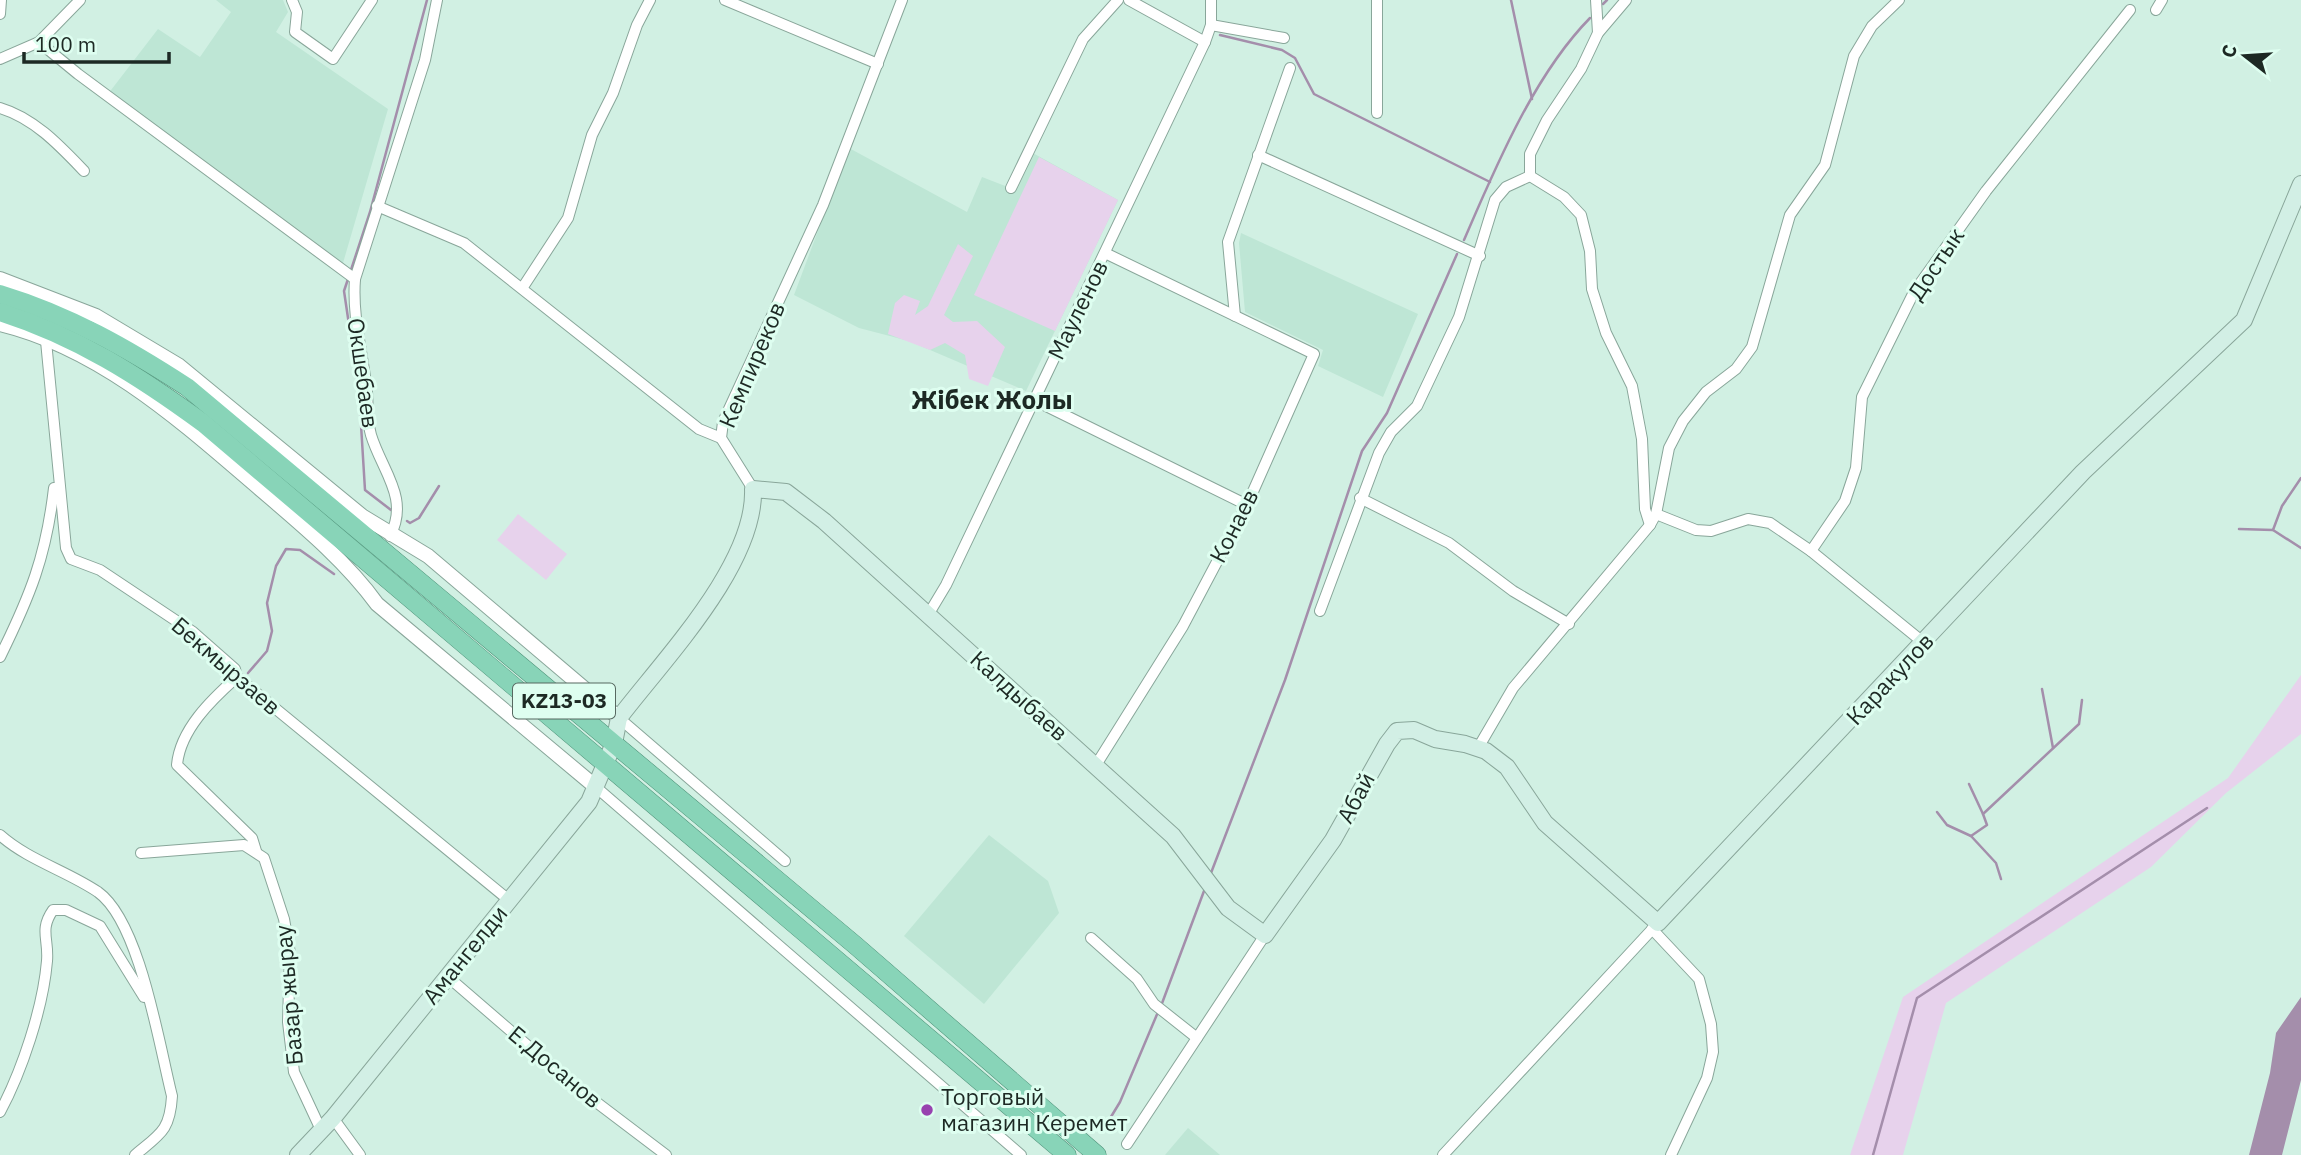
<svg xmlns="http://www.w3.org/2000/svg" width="2301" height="1155" font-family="'IBM Plex Sans',sans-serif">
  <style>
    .built { fill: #bee6d5 }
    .green { fill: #e7d2ec }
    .water { fill: #a48eab }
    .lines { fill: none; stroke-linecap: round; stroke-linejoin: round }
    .stream { stroke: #a48eab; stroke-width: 2.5 }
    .minor-casing { stroke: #89a69a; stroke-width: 12 }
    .tertiary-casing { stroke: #89a69a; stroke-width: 16 }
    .secondary-casing { stroke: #89a69a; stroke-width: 18 }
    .trunk-casing { stroke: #4f9279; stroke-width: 19 }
    .minor { stroke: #fff; stroke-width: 10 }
    .tertiary { stroke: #fff; stroke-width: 14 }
    .secondary { stroke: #d2efe5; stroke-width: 16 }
    .trunk { stroke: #88d4b8; stroke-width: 18 }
    .poi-dot { fill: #9842af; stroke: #defef0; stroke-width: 2.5 }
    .labels { text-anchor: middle; stroke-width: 6; stroke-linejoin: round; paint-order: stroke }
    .shield { fill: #defef0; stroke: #576961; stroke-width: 2 }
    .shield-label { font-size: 21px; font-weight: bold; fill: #1d2924 }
    .street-label { font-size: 23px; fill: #1d2924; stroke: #defef0 }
    .poi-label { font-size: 23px; fill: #1d2924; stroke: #defef0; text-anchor: start }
    .quarter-label { font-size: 26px; font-weight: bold; fill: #1d2924; stroke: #defef0 }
  </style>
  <rect width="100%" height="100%" fill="#d1f0e3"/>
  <g class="built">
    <path d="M 216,0 L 283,0 L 288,12 L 276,32 L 388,109 L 343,263 L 108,94 L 158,29 L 200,57 L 231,12 Z"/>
    <path d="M 849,148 L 967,212 L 982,177 L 1013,189 L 1031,152 L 1118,200 L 1026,391 L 909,341 L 859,328 L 794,295 Z"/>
    <path d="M 1241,233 L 1418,314 L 1383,397 L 1318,366 L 1323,350 L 1245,312 L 1239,243 Z"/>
    <path d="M 989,835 L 1048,881 L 1059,913 L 984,1004 L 904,936 Z"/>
    <path d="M 1188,1128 L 1220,1155 L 1165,1155 Z"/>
  </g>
  <g class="green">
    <path d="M 1039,157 L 1118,200 L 1055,331 L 974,295 Z"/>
    <path d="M 958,244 L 973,256 L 944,315 L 953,322 L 977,321 L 1005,347 L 988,386 L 969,379 L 965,355 L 945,343 L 930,350 L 888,334 L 895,303 L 904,295 L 920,301 L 915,315 L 928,306 Z"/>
    <path d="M 518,514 L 567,554 L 546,580 L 497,540 Z"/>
    <path d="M 2301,675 L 2301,734 L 2226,793 L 2151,867 L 1946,1003 L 1903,1155 L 1850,1155 L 1903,997 L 2228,778 Z"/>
  </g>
  <path class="water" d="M 2301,997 L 2301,1080 L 2282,1155 L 2249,1155 L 2270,1073 L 2276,1033 Z"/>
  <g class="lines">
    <g class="stream">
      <path d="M 1511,0 L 1532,99"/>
      <path d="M 1603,4 L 1607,0"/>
      <path d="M 1220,35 L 1282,50 L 1295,58 L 1314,94 L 1490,182"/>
      <path d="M 1464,240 C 1496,166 1534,75 1590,18"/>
      <path d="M 350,273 L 370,212 L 427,0"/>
      <path d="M 348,279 L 344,291 L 359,392 L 365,490 L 391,510"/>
      <path d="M 2301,478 L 2282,506 L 2273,530 L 2301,548"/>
      <path d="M 407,521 L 410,523 L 419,518 L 439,486"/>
      <path d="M 2239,529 L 2273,530"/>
      <path d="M 248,673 L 267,651 L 272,631 L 267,603 L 276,566 L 286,549 L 300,550 L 334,574"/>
      <path d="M 2042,689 L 2053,748"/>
      <path d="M 1969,784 L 1983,814"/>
      <path d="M 1937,812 L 1947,825 L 1971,836"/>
      <path d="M 1211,873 L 1285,680 L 1362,451 L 1387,413 L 1457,254"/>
      <path d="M 2001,879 L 1996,863 L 1971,836 L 1987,825 L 1983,814 L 2079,724 L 2082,700"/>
      <path d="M 1161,1006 L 1204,891"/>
      <path d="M 1103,1130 L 1120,1102 L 1158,1012"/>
      <path d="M 1873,1155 L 1917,998 L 2207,808"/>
    </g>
    <g class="minor-casing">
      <g id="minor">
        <path d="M 292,0 L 297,12 L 295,32 L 333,59 L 372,0"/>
        <path d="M 725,0 L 878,64"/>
        <path d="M 1129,0 L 1205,42"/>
        <path d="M 1377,0 L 1377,113"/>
        <path d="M 1596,0 L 1598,33"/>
        <path d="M 2156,10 L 2162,0"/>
        <path d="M 0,14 L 1,0"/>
        <path d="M 1211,25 L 1284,38"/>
        <path d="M 39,42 L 78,74 L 355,279"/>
        <path d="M 0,59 L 39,42 L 80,0"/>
        <path d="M 0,108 C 34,118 60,146 84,171"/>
        <path d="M 1258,155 L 1480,256"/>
        <path d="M 1530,176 L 1564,197 L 1581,215 L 1590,251 L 1592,289 L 1606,333 L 1632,386 L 1642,439 L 1645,509 L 1650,525"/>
        <path d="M 1011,188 L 1083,39 L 1118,0"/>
        <path d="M 377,206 L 464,243 L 699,429 L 721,438"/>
        <path d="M 523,287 L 568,218 L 592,135 L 613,93 L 637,25 L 650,0"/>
        <path d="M 1235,316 L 1228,242 L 1290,68"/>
        <path d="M 46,341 L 66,548 L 71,559 L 100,570 L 193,632 L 235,669 L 237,677 L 510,901"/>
        <path d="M 1034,400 L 1247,505"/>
        <path d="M 753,489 L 721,438 L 723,422 L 823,205 L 902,0"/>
        <path d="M 1360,498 L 1449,543 L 1513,591 L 1569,624"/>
        <path d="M 1656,514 L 1696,530 L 1711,531 L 1748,519 L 1770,523 L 1811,551 L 1924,643"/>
        <path d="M 390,536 C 410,498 382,471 371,435 C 367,421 368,406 367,392 C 363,353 352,318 355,279 L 425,60 L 437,0"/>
        <path d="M 1811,551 L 1845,501 L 1856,468 L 1862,397 L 1914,292 L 1986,191 L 2130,10"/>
        <path d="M 1320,611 L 1379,453 L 1391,432 L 1417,406 L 1459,317 L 1495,200 L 1506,187 L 1530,176 L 1530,154 L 1547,120 L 1581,69 L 1598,33 L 1626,0"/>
        <path d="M 928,615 L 946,585 L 1205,42 L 1211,25 L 1211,0"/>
        <path d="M 0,657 C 30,596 46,557 54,488"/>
        <path d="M 237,677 C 211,700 180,730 177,765 L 252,838 L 256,851"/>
        <path d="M 619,718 L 785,861"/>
        <path d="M 1478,748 L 1513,688 L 1650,525 L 1656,514 L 1669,448 L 1683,421 L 1706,392 L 1736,369 L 1752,347 L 1790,215 L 1825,165 L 1854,56 L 1872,26 L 1899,0"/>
        <path d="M 1096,765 L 1183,626 L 1247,505 L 1314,354 L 1105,253"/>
        <path d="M 597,788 L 1021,1155"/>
        <path d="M 0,835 C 28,860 67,871 98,892 C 140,922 159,1045 172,1096 C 170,1131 160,1134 135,1155"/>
        <path d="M 141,853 L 244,845 L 264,858 L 284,919 L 290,953 L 288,1022 L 294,1072 L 321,1130"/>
        <path d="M 1652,929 L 1699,979 L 1711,1024 L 1713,1052 L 1707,1078 L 1671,1155"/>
        <path d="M 1091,938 L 1137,979 L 1154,1004 L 1197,1038"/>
        <path d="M 447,976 L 571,1083 L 666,1155"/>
        <path d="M 0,1112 C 22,1071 43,1008 47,961 C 49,939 39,930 53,910 L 66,910 L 100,926 L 144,997"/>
        <path d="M 333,1118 L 360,1155"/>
        <path d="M 1127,1144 L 1265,935"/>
        <path d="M 1443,1155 L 1658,923"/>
      </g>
    </g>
    <g class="tertiary-casing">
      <g id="tertiary">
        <path d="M 0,279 L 96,316 L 178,365 L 362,516 L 428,556 L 619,718"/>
        <path d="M 0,324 C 101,348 183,423 259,488 C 301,524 345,560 377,604 L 597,788"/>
      </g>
    </g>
    <g class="secondary-casing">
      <path id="secondary" d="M 298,1155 L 333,1118 L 589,802 L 614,743 L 619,718 C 664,659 756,564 753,489 L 786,492 L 824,521 L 1173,836 L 1228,908 L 1265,935 L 1333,840 L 1387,744 L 1397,731 L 1414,730 L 1435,739 L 1465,744 L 1486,751 L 1507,767 L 1545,823 L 1658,923 L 2083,472 L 2244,320 L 2301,184"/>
    </g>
    <g class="trunk-casing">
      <g id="trunk">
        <path d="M 0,294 C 69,315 127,348 187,387 L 855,945 L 1097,1155"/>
        <path d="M 0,312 C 76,336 139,376 203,423 L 1067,1155"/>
      </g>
    </g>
    <use href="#minor" class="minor"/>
    <use href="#tertiary" class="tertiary"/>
    <use href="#secondary" class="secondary"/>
    <use href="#trunk" class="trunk"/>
  </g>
  <circle class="poi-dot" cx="927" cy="1110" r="7"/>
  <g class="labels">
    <rect class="shield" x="513" y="683.5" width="102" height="35" rx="5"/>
    <g class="shield-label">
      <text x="564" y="708">KZ13-03</text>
    </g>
    <g class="street-label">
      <text transform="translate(1936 264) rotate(-56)" y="8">Достык</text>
      <text transform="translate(1078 310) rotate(-64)" y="8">Мауленов</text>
      <text transform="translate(752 365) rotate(-67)" y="8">Кемпиреков</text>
      <text transform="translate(363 373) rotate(82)" y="8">Окшебаев</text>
      <text transform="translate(1234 526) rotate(-63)" y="8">Конаев</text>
      <text transform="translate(226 666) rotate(41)" y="8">Бекмырзаев</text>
      <text transform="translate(1890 679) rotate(-47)" y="8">Каракулов</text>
      <text transform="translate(1019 696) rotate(42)" y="8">Калдыбаев</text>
      <text transform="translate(1356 798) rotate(-62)" y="8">Абай</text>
      <text transform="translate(465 955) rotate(-51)" y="8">Амангелди</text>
      <text transform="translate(289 995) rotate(-95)" y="8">Базар жырау</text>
      <text transform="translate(555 1067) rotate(40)" y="8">Е.Досанов</text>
    </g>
    <g class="poi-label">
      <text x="941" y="1105">Торговый<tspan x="941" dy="26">магазин Керемет</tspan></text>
    </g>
    <g class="quarter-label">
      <text x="992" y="409">Жібек Жолы</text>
    </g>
  </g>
  <g transform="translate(2245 56) rotate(287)" stroke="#defef0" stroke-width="5" paint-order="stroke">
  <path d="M0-5L12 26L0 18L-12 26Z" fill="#1d2924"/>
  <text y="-10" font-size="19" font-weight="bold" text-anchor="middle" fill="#1d2924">С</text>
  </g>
  <path d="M24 52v10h145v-10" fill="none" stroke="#1d2924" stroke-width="3.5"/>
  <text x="35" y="52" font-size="21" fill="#1d2924" stroke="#defef0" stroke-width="5" paint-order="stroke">100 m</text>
</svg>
